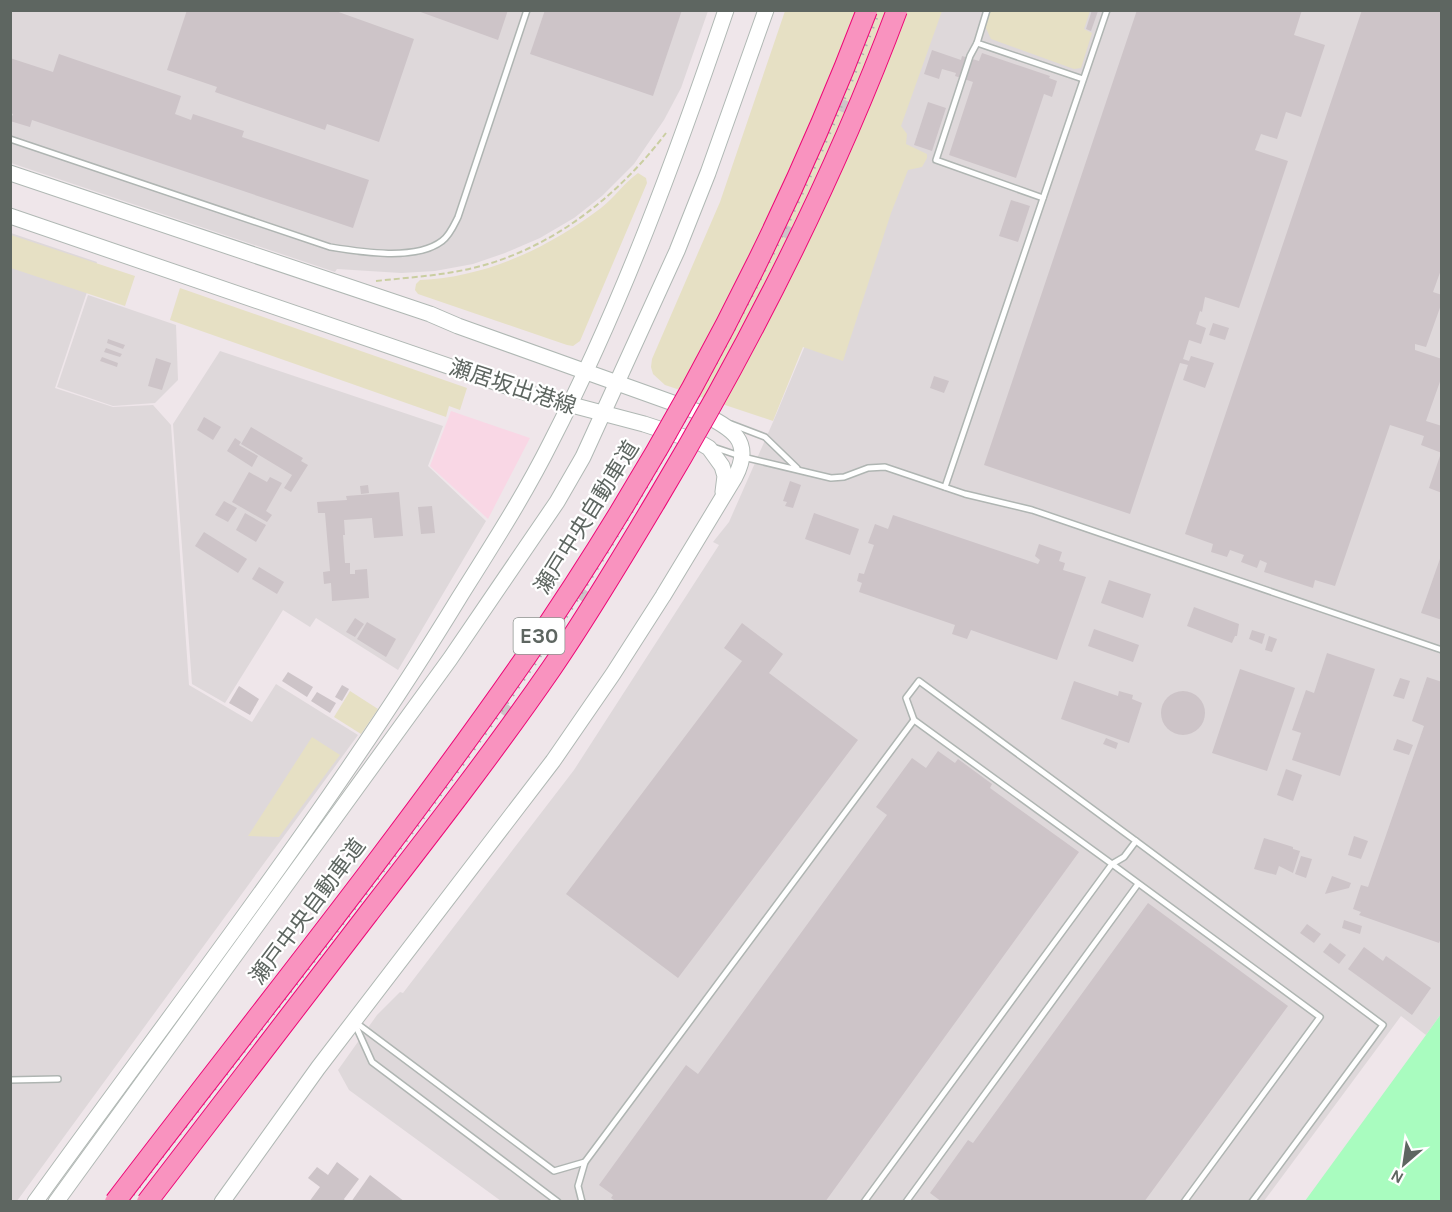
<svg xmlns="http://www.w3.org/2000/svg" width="1452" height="1212" font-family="Karla,'Noto Sans JP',sans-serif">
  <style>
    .industrial { fill: #ded8da }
    .green { fill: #e6e0c4 }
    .sand { fill: #f9d7e5 }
    .water { fill: #a9fcbf }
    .building { fill: #cdc4c8 }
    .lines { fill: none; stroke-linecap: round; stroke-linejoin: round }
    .lane-casing { stroke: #afb5b2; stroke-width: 8 }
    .secondary-casing { stroke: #b0b8b4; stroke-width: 17 }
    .path { stroke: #cacea1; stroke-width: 2; stroke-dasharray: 6 3; stroke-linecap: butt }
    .lane { stroke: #fff; stroke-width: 5 }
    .secondary { stroke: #fff; stroke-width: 15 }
    .rail { stroke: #b0b2b1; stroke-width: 4; stroke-dasharray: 1.5 8; stroke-linecap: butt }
    .highway-bridge-casing { stroke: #ed0877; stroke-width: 22; stroke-linecap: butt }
    .highway-bridge { stroke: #f993bf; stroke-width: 20 }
    .labels { text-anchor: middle; stroke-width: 4.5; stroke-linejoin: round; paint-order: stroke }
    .shield { fill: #fff; stroke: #8e9490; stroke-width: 1.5 }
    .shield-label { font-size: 21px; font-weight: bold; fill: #5e6661 }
    .street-label { font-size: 22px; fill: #5e6661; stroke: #fff }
  </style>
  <rect width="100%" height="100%" fill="#efe6ea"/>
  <g class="industrial">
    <path d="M 11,11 L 708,11 L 681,88 L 664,120 L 634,164 L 602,196 L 574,218 L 540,238 L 505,253 L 473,264 L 435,271 L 401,273 L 337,269 L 335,272 L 11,163 Z"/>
    <path d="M 930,11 L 1441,11 L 1441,1014 L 1426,1035 L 1401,1016 L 1264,1201 L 501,1201 L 349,1090 L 338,1070 L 377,1015 L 400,992 L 403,993 L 574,770 L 719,545 L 713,542 L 729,522 L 773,422 L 812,329 Z"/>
    <path d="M 11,233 L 97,262 L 55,388 L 113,407 L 153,405 L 171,425 L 189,685 L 252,722 L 276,684 L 358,735 L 17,1201 L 11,1202 Z"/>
    <path d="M 88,295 L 176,325 L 178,380 L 155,403 L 113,406 L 57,387 Z"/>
    <path d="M 220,351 L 443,426 L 428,466 L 486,521 L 398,670 L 316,618 L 310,627 L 283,610 L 225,703 L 192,684 L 173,424 Z"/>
  </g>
  <g class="green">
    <path d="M 785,11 L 942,11 L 901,126 L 907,134 L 906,144 L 927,154 L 927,158 L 922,167 L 908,170 L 891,213 L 843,361 L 803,347 L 773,421 L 665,385 L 653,374 L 651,367 L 652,359 L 720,202 Z"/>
    <path d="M 990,11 L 1090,11 L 1084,29 L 1092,33 L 1081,68 L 1074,69 L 991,39 L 985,26 Z"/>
    <path d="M 638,173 L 646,178 L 647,183 L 580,341 L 573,346 L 567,345 L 418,294 L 415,290 L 416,284 L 420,280 C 487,277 548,248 601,208 C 614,198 624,183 638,173 Z"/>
    <path d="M 11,235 L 135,276 L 125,306 L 11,268 Z"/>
    <path d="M 180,288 L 467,388 L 460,410 L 449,406 L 446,417 L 170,320 Z"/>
    <path d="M 350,691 L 378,709 L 361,734 L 334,717 Z"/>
    <path d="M 312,737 L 340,755 L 279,837 L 248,836 Z"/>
  </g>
  <path class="sand" d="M 451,411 L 530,438 L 488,519 L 430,466 Z"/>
  <path class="water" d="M 1441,1014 L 1441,1201 L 1305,1201 L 1426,1035 Z"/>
  <g class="building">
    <path d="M 187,10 L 333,10 L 414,39 L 379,142 L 327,124 L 325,130 L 215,92 L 217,87 L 167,70 Z"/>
    <path d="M 415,10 L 508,10 L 498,40 Z"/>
    <path d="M 545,10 L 682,10 L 653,96 L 530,54 Z"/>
    <path d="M 1092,10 L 1098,11 L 1091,31 L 1086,29 Z"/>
    <path d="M 1137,10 L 1302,10 L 1294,35 L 1325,45 L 1301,117 L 1286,112 L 1277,139 L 1261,134 L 1255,150 L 1288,161 L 1239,308 L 1205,297 L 1202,312 L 1200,311 L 1196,324 L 1206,328 L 1201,344 L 1189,340 L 1183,359 L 1189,361 L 1191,356 L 1214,363 L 1205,388 L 1183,380 L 1188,365 L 1180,363 L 1130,514 L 984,465 Z"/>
    <path d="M 1362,10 L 1442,10 L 1442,267 L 1433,292 L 1442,295 L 1442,302 L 1426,347 L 1415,344 L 1415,350 L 1442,359 L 1442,376 L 1426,421 L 1442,426 L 1442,453 L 1421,445 L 1424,436 L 1390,425 L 1335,586 L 1315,580 L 1313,588 L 1264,572 L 1267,563 L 1260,560 L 1257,568 L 1241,562 L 1244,555 L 1230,550 L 1227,557 L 1211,552 L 1213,544 L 1185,534 Z"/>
    <path d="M 932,50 L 961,60 L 962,56 L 979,61 L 982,53 L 1050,76 L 1049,78 L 1057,81 L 1052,97 L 1044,94 L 1016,178 L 949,155 L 973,82 L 955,76 L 956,73 L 942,69 L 939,79 L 924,74 Z"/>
    <path d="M 59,54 L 181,96 L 175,114 L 191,120 L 193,114 L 244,131 L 242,137 L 369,180 L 353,228 L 32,120 L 30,127 L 10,121 L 13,114 L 10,113 L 10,58 L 53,72 Z"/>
    <path d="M 826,92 L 866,109 L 861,120 L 821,103 Z"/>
    <path d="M 928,102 L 946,108 L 932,151 L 914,145 Z"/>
    <path d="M 1011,200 L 1030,206 L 1018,242 L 999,236 Z"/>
    <path d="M 770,217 L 809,236 L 804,247 L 765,228 Z"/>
    <path d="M 1213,323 L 1229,328 L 1225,340 L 1209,335 Z"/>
    <path d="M 108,339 L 125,345 L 123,349 L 107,343 Z"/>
    <path d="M 106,348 L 122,354 L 120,357 L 104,352 Z"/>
    <path d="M 102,357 L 118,363 L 117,367 L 100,361 Z"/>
    <path d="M 156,358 L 171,363 L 162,390 L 148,386 Z"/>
    <path d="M 934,376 L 949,381 L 944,393 L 930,388 Z"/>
    <path d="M 204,417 L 221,427 L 213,440 L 197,430 Z"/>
    <path d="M 251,427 L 303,458 L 301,461 L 308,465 L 291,492 L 284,488 L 292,475 L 241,444 Z"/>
    <path d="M 235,438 L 241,442 L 239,445 L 258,456 L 252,467 L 227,451 Z"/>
    <path d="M 1441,453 L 1442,453 L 1442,493 L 1429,488 Z"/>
    <path d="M 249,472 L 267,482 L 270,477 L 282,483 L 266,511 L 272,515 L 267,522 L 232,502 Z"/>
    <path d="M 790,481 L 801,485 L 793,508 L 785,506 L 787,502 L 783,501 Z"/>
    <path d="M 368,485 L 369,493 L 361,494 L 360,486 Z"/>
    <path d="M 399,492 L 403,536 L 374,538 L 372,518 L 344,520 L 345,535 L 343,535 L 345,563 L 350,563 L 350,574 L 355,574 L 355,570 L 367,569 L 369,598 L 332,601 L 331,583 L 324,584 L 323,572 L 330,571 L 325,513 L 318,513 L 317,502 L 347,500 L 346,496 Z"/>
    <path d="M 224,501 L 237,508 L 228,522 L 215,515 Z"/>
    <path d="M 432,506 L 435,533 L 421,534 L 418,507 Z"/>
    <path d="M 245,513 L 266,525 L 256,542 L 236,530 Z"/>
    <path d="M 814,513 L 859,529 L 850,555 L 805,539 Z"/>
    <path d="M 893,515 L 1038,564 L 1040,560 L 1035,556 L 1039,544 L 1062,552 L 1059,561 L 1065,563 L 1063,570 L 1086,577 L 1057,660 L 971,630 L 967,639 L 952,634 L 955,625 L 859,592 L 862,583 L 857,581 L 859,573 L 864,574 L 874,545 L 868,543 L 875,524 L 888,529 Z"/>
    <path d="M 204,532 L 247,559 L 238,573 L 195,546 Z"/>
    <path d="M 1442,553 L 1442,620 L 1421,613 Z"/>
    <path d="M 259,567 L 284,582 L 277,594 L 252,579 Z"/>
    <path d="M 569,579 L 605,603 L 599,612 L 563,589 Z"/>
    <path d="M 1109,580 L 1151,594 L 1143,618 L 1101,603 Z"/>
    <path d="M 1194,607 L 1239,624 L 1237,636 L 1235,636 L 1232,643 L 1187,626 Z"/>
    <path d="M 355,618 L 364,624 L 355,637 L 346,632 Z"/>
    <path d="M 367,622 L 396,639 L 386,657 L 357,639 Z"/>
    <path d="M 742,623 L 783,654 L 769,673 L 858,740 L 678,978 L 566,894 L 742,661 L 724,648 Z"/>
    <path d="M 1094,629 L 1139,645 L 1133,662 L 1088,646 Z"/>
    <path d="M 1252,630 L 1265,634 L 1262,644 L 1249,639 Z"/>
    <path d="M 1269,636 L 1277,639 L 1272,652 L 1265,650 Z"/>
    <path d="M 1327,653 L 1375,669 L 1340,776 L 1292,760 L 1301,733 L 1292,730 L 1306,690 L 1314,693 Z"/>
    <path d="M 1240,669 L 1295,688 L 1267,771 L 1212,753 Z"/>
    <path d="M 288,672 L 313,687 L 307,697 L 282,681 Z"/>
    <path d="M 1427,677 L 1442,682 L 1442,936 L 1439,943 L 1359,915 L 1361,912 L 1353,909 L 1361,885 L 1368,887 L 1424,726 L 1412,721 Z"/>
    <path d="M 1400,678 L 1410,681 L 1404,699 L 1393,696 Z"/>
    <path d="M 1074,681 L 1118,696 L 1119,691 L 1133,695 L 1132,699 L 1142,703 L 1129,743 L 1061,719 Z"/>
    <path d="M 342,685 L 349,689 L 342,701 L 335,697 Z"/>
    <path d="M 239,686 L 259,699 L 250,715 L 229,703 Z"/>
    <circle cx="1183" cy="713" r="22"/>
    <path d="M 317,692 L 336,703 L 330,713 L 311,701 Z"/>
    <path d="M 491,693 L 526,717 L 520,727 L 485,702 Z"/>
    <path d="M 1106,738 L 1118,743 L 1116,749 L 1103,744 Z"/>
    <path d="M 1397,739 L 1413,745 L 1409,755 L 1393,750 Z"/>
    <path d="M 938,751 L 955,763 L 958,759 L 992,784 L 990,788 L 1079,852 L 825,1202 L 617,1202 L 611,1198 L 613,1195 L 599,1185 L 686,1065 L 698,1074 L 887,815 L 876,807 L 912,758 L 926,768 Z"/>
    <path d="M 1286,769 L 1302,775 L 1293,801 L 1277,795 Z"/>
    <path d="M 1354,836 L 1368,841 L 1361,859 L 1348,855 Z"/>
    <path d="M 1264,838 L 1293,847 L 1293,849 L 1300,851 L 1293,873 L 1279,866 L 1276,875 L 1254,869 Z"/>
    <path d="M 1301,856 L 1312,859 L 1306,878 L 1295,874 Z"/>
    <path d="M 1332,876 L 1351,883 L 1349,888 L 1325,894 Z"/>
    <path d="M 1148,903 L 1288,1006 L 1144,1202 L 942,1202 L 930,1193 L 968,1140 L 973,1143 Z"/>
    <path d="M 1344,920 L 1362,926 L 1360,934 L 1342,928 Z"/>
    <path d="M 1307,924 L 1321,934 L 1314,943 L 1300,933 Z"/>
    <path d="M 1330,943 L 1346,955 L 1339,964 L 1323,952 Z"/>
    <path d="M 1364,947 L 1383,961 L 1386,956 L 1431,988 L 1412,1015 L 1348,969 Z"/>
    <path d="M 337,1162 L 359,1179 L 344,1199 L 346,1202 L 309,1202 L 320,1187 L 308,1178 L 317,1167 L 328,1175 Z"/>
    <path d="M 370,1175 L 405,1202 L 351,1202 Z"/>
  </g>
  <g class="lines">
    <g class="lane-casing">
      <g id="lane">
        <path d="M 987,10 L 977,43 L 1083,79"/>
        <path d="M 977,43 L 970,56 L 936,160 L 1043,198"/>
        <path d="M 10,139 L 330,247 C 361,252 416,261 442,241 C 450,235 454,225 458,217 L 527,10"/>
        <path d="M 731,424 L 765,437 L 797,468"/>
        <path d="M 713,447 L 743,457 L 831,478 L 844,477 L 868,468 L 885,467 L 965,494 L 1032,510 L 1442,650"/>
        <path d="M 945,487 L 1107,10"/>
        <path d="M 914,720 L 906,698 L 919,681 L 1136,841 L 1124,857 L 1112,864 L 1320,1017 L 1184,1202"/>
        <path d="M 1136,841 L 1383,1025 L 1252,1202"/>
        <path d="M 354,1022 L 372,1062 L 558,1202"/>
        <path d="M 355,1022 L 554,1171 L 585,1162 L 914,720 L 1112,864 L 864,1202"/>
        <path d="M 10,1080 L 58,1079"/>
        <path d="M 582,1202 L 578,1186 L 585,1162"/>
        <path d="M 906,1202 L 1138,884"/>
      </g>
    </g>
    <g class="secondary-casing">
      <g id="secondary">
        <path d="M 10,173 L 430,314 L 458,326 L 701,413 C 732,428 754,441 735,477 L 663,596 L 613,674 L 553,761 L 318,1068 L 222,1202"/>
        <path d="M 10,216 L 530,394 L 644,424 L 699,442 L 709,448 L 722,466 L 725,476 L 723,492"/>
        <path d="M 35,1202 C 179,1002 331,808 459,598 C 491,547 524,496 551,442 C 622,304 676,157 726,10"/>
        <path d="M 56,1202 L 450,659 L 557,502 L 583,457 L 677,251 L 708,173 L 766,10"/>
      </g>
    </g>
    <path class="path" d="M 376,281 C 413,277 452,275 488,264 C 561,242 621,192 666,133"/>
    <use href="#lane" class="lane"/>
    <use href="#secondary" class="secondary"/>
    <path class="rail" d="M 127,1202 C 264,1023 406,848 535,663 C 595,575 650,483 701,390 C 769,267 830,142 879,10"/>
    <g class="highway-bridge-casing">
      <g id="highway-bridge">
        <path d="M 115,1202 C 253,1021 396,844 526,657 C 664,456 780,238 867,10"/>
        <path d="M 147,1202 C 221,1106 295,1010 368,914 C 430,834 493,753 551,669 C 588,615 622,558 656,501 C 750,344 833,181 897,10"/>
      </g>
    </g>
    <use href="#highway-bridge" class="highway-bridge"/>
  </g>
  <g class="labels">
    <rect class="shield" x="513.5" y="618" width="51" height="36" rx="4.5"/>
    <g class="shield-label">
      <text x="539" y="643">E30</text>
    </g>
    <g class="street-label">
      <text transform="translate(513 386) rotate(18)" y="8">瀬居坂出港線</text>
      <text transform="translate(586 517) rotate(-58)" y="8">瀬戸中央自動車道</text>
      <text transform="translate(307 911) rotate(-53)" y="8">瀬戸中央自動車道</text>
    </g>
  </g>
  <rect width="1452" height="1212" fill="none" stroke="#5e6661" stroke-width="24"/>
  <g transform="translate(1404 1164) rotate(209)" stroke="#ffffff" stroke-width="4.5" paint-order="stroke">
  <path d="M0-4.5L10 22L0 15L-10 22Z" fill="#5e6661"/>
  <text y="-9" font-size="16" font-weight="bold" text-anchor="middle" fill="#5e6661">N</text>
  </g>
</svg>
